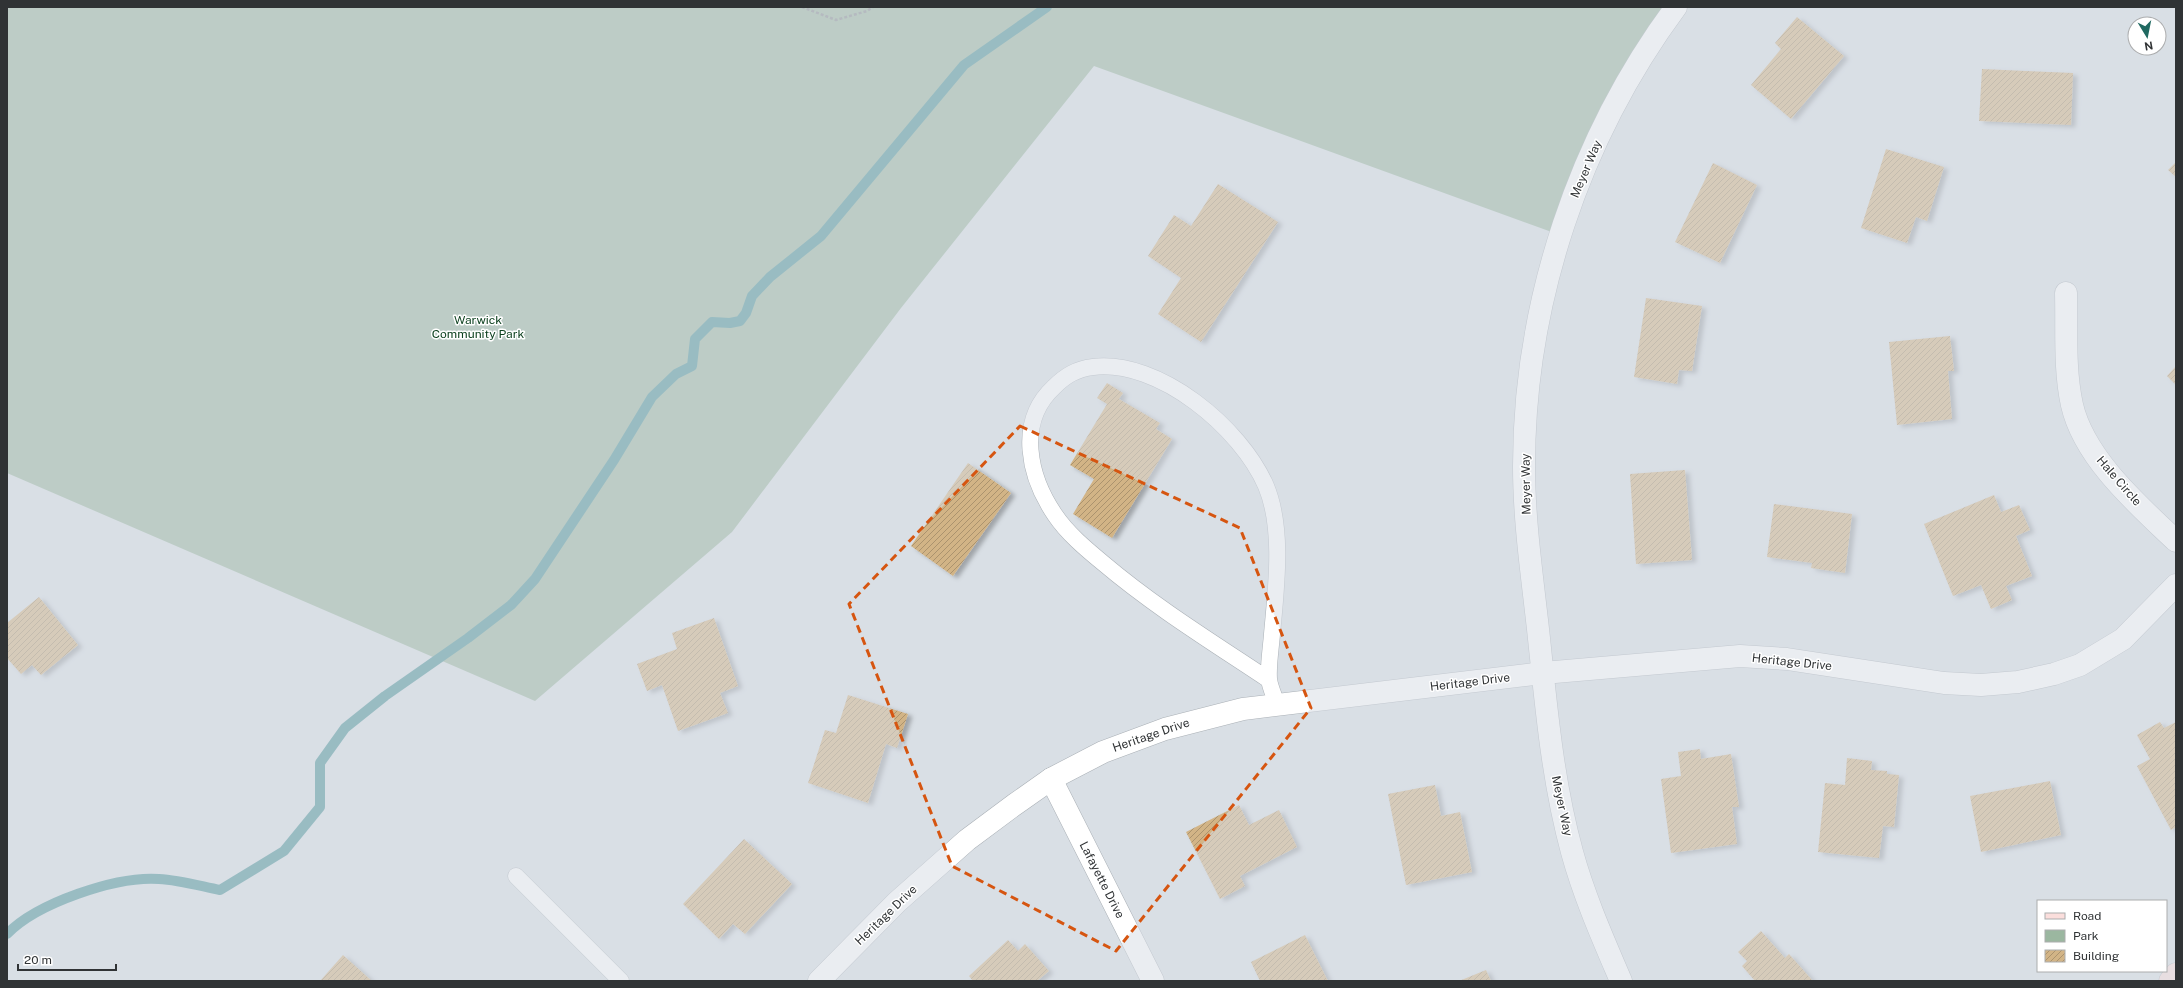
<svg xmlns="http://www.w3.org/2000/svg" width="2183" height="988" font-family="'Public Sans',sans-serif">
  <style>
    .park { fill: #9bb7a0 }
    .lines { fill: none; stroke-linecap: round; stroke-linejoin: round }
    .stream { stroke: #4d9398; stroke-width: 10 }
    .building { fill: url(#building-hatch); filter: url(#shadow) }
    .lane-casing { stroke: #aab0b6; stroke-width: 17 }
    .street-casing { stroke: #aab0b6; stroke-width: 23 }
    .secondary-casing { stroke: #aab0b6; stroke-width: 23 }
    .path { stroke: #8a8e92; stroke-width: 2.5; stroke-dasharray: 3 2; stroke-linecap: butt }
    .lane { stroke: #fff; stroke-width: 16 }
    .street { stroke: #fff; stroke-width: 22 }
    .secondary { stroke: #fbdedc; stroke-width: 22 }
    .marked { fill: none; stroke: #d65510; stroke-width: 3; stroke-dasharray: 8 5; stroke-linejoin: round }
    .labels { text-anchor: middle; stroke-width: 3; stroke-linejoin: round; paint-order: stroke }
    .street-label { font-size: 12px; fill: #303335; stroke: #fff }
    .park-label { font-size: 12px; fill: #0d411f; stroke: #fff }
  </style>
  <defs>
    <pattern id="building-hatch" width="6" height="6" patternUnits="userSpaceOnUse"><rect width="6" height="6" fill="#d2b486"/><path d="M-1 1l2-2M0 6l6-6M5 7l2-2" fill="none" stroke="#ab936e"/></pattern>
    <filter id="shadow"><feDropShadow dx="4.5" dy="2.5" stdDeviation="2" flood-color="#0004"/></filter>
  </defs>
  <rect width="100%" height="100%" fill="#d9dfe5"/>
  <path class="park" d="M 7,7 L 1678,7 L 1629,80 L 1560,235 L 1094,66 L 901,308 L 732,532 L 535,701 L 7,473 Z"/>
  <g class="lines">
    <path class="stream" d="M 7,934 C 37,903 116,876 159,879 C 179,880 200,886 220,890 L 284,851 L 320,807 L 320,763 L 345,728 L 385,696 L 468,638 L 511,605 L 535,579 L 614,460 L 652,397 L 676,374 L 692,366 L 695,339 L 712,322 L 730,323 L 740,321 L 746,313 L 752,296 L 770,277 L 821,236 L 964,65 L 1047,7"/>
  </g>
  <g class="building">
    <path d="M 1797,17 L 1844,56 L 1791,119 L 1751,85 L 1781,49 L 1775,43 Z"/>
    <path d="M 1982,69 L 2073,73 L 2071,125 L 1979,121 Z"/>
    <path d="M 1886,149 L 1944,167 L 1927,221 L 1916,217 L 1907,243 L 1861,228 Z"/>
    <path d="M 2176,162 L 2176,177 L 2168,170 Z"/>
    <path d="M 1713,163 L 1757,185 L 1720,263 L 1675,242 Z"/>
    <path d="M 1218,184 L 1278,222 L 1201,342 L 1158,314 L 1181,278 L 1148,256 L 1174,215 L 1191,226 Z"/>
    <path d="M 1646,298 L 1702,306 L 1692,371 L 1679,370 L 1677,384 L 1634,377 Z"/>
    <path d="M 1950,336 L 1954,371 L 1948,371 L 1952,419 L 1897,425 L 1889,342 Z"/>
    <path d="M 2176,366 L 2176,385 L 2167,376 Z"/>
    <path d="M 1107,383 L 1123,393 L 1119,399 L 1160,423 L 1156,429 L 1172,439 L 1112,538 L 1073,514 L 1094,479 L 1070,465 L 1107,404 L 1097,398 Z"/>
    <path d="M 968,463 L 1011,493 L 953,576 L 911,546 Z"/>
    <path d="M 1685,470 L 1692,560 L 1636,564 L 1630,474 Z"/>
    <path d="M 1994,495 L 2001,512 L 2019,505 L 2030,530 L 2016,536 L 2032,576 L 2006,586 L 2012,600 L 1991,609 L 1981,585 L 1953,596 L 1924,524 Z"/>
    <path d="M 1774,504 L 1852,514 L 1845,573 L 1811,568 L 1812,563 L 1767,557 Z"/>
    <path d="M 39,597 L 78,645 L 41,675 L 32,665 L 21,674 L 7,658 L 7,623 Z"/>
    <path d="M 714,618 L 738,686 L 720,693 L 728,713 L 678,731 L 662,685 L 647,691 L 637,664 L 677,649 L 672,633 Z"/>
    <path d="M 848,695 L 908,714 L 897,748 L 886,744 L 868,803 L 808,783 L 825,730 L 836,733 Z"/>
    <path d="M 2160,722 L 2164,728 L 2176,722 L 2176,827 L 2171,830 L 2137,766 L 2150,759 L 2137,735 Z"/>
    <path d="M 1700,749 L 1701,759 L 1731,754 L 1739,807 L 1732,807 L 1737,844 L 1671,853 L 1661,779 L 1681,776 L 1678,752 Z"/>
    <path d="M 1847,758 L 1872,761 L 1871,770 L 1887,771 L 1887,774 L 1899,775 L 1894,827 L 1883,826 L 1879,858 L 1818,852 L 1825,783 L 1845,785 Z"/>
    <path d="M 2050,781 L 2061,835 L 1981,852 L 1970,796 Z"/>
    <path d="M 1435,785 L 1441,816 L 1460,812 L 1472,872 L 1406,885 L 1388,794 Z"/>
    <path d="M 1239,805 L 1249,825 L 1279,810 L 1297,847 L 1240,876 L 1245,886 L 1220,899 L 1186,832 Z"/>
    <path d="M 744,839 L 792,884 L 745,934 L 733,924 L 719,939 L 683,904 Z"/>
    <path d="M 1761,931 L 1785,958 L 1789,954 L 1813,981 L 1755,981 L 1742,966 L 1747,961 L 1738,952 Z"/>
    <path d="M 1305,935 L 1328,981 L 1260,981 L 1251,962 Z"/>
    <path d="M 1008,940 L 1018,951 L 1025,944 L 1049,971 L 1037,981 L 973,981 L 969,976 Z"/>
    <path d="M 343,955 L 372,981 L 320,981 Z"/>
    <path d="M 1486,970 L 1491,981 L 1459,981 Z"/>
  </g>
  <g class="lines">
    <g class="lane-casing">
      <g id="lane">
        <path d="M 1269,680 C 1212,642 1155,607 1103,563 C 1086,549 1067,533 1055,515 C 1029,477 1016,422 1054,387 C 1065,376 1076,369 1093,367 C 1159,359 1241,428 1266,486 C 1284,529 1276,589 1272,634 C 1271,648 1268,665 1269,679 C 1270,688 1275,697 1277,705"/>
        <path d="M 516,876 L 621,981"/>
      </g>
    </g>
    <g class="street-casing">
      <g id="street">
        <path d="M 2066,293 C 2067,330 2064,369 2072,405 C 2084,458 2138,505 2176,541"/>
        <path d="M 1051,779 L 1153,981"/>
        <path d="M 819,981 L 897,902 L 967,840 L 1014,805 L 1051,779 L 1103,752 L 1165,729 L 1243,709 L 1543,673 L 1740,656 L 1787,659 L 1944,683 L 1981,685 L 2018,682 L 2054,674 L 2080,665 L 2123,639 L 2176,585"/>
        <path d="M 1621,981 C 1603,939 1584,896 1572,852 C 1552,779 1546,704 1538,629 C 1532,575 1524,521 1524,466 C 1524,303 1579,138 1676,7"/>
      </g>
    </g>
    <g class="secondary-casing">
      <path id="secondary" d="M 2170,981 L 2176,974"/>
    </g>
    <path class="path" d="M 802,7 L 836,20 L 867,11 L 873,7"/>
    <use href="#lane" class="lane"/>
    <use href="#street" class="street"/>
    <use href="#secondary" class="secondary"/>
  </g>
  <path d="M0 0H2183V988H0ZM 1020,426 L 1240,528 L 1311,708 L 1116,951 L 952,866 L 849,604 Z" fill="#d9dfe5" fill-opacity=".55" fill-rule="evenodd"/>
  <path class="marked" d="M 1020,426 L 1240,528 L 1311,708 L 1116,951 L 952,866 L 849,604 Z"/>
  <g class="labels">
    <g class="street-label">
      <text transform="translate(1586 169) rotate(-67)" y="4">Meyer Way</text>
      <text transform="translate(2119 481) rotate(49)" y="4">Hale Circle</text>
      <text transform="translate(1526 484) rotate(-91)" y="4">Meyer Way</text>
      <text transform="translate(1792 662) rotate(6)" y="4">Heritage Drive</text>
      <text transform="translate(1470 682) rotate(-7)" y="4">Heritage Drive</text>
      <text transform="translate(1151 735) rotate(-19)" y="4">Heritage Drive</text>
      <text transform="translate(1562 806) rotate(78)" y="4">Meyer Way</text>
      <text transform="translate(1102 880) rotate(63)" y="4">Lafayette Drive</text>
      <text transform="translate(886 915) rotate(-44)" y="4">Heritage Drive</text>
    </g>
    <g class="park-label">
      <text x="478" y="324">Warwick<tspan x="478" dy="14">Community Park</tspan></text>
    </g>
  </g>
  <rect width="2183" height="988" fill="none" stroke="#303335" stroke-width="16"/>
  <rect x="2037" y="900" width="130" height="72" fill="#ffffff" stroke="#acadae"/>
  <rect x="2045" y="913" width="20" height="6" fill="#fbdedc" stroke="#acadae"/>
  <text x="2073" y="920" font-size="12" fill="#303335">Road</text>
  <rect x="2045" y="930" width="20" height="12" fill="#9bb7a0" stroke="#acadae"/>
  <text x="2073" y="940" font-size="12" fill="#303335">Park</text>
  <rect x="2045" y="950" width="20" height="12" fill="url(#building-hatch)" stroke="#acadae"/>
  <text x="2073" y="960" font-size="12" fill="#303335">Building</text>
  <g transform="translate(2147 36) rotate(170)"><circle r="19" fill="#ffffff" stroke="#acadae"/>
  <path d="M0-3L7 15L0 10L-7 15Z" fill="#206961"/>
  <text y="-6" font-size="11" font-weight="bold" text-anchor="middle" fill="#303335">N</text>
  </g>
  <path d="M18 964v6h98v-6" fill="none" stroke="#303335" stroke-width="2"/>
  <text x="24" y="964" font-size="12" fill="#303335" stroke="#ffffff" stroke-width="3" paint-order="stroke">20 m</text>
</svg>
